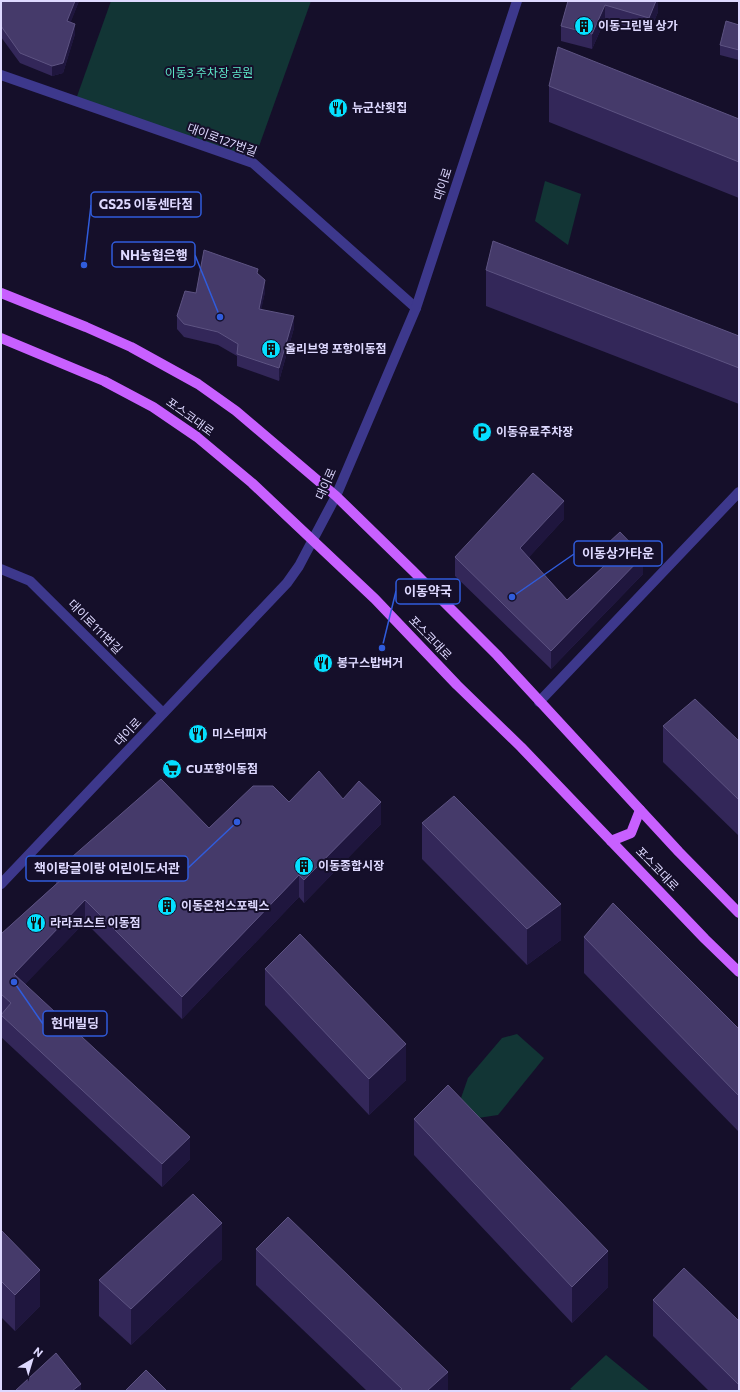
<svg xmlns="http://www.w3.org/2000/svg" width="740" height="1392" font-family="Commissioner,'Noto Sans KR',sans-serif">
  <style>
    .green { fill: #123535 }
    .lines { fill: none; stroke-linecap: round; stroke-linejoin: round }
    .minor { stroke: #3d388c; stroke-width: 10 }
    .tertiary { stroke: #3d388c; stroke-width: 10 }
    .primary { stroke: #c860ff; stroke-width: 10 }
    .wall { fill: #332759 }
    .shaded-wall { fill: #1f163e }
    .building { fill: #453a6a; stroke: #5d5382 }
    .labels { text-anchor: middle; stroke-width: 4; stroke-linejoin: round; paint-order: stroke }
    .poi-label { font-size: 12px; font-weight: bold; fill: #ded9ff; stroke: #150f2a; text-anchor: start }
    .park-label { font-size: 12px; fill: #5de7c8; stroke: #150f2a }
    .street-label { font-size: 12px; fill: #ded9ff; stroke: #150f2a }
    .leader { fill: none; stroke: #305cdc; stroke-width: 1.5 }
    .callout-dot { fill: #305cdc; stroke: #150f2a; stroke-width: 1.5 }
    .callout { fill: #150f2a; stroke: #305cdc; stroke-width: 1.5 }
    .callout-label { font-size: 13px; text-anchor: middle; font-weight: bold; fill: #ded9ff }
  </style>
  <rect width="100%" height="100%" fill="#150f2a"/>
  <g class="green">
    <path d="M 111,1 L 311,1 L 253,163 L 75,102 Z"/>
    <path d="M 545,181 L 581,194 L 568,245 L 535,221 Z"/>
    <path d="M 517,1034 L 544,1058 L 498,1115 L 478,1118 L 461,1098 L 468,1078 L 502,1038 Z"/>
    <path d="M 606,1355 L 650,1391 L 574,1391 L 570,1389 Z"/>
  </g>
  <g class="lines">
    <g class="minor">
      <path d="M 1,75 L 253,163 L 416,308"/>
      <path d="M 1,569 L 30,581 L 163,713"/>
      <path d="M 539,702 L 739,492"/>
    </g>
    <path class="tertiary" d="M 1,884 L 287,583 L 299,566 L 336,496 L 416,308 L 517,1"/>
    <g class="primary">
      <path d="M 1,293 L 86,327 L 131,347 L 198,384 L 236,411 L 336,496 L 413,571 L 497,655 L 679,852 L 739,913"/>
      <path d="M 1,338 L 104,381 L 153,407 L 197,437 L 252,483 L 375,599 L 457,685 L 521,747 L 705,939 L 739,972"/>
      <path d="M 611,841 L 631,833 L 640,810"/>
    </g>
  </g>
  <g class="wall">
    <path d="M 1,1 L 79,1 L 70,23 L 75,34 L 63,73 L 52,76 L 20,63 L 1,37 Z"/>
    <path d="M 568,1 L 658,1 L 658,12 L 649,33 L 605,20 L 592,49 L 561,41 L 561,26 Z"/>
    <path d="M 739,25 L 739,60 L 720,55 L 720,45 Z"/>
    <path d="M 549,86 L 739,119 L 739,198 L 549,122 Z"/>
    <path d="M 486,270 L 739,336 L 739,404 L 486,306 Z"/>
    <path d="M 258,274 L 265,292 L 261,309 L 294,328 L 279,381 L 237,366 L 237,356 L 218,345 L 184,337 L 177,329 L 177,316 L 196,293 Z"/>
    <path d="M 564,519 L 529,557 L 567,600 L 607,563 L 607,544 L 643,574 L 551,669 L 455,576 L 455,557 Z"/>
    <path d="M 663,726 L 739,741 L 739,836 L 663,762 Z"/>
    <path d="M 343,799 L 381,824 L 304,903 L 299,897 L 182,1019 L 85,922 L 25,984 L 190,1159 L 162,1187 L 1,1037 L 1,934 L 56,884 L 56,871 L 209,828 L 289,802 Z"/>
    <path d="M 422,823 L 561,940 L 527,965 L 422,859 Z"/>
    <path d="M 584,937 L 739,1029 L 739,1132 L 584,973 Z"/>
    <path d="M 265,969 L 406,1080 L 369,1115 L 265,1005 Z"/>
    <path d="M 414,1119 L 608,1287 L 572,1323 L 414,1155 Z"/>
    <path d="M 1,1230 L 40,1306 L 15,1331 L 1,1317 Z"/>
    <path d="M 256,1249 L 448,1391 L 367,1391 L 256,1285 Z"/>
    <path d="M 222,1259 L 131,1345 L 99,1316 L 99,1280 Z"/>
    <path d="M 653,1300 L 739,1321 L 739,1391 L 709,1391 L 653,1336 Z"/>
  </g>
  <g class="shaded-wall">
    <path d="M 75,1 L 79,1 L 67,32 L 67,21 Z"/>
    <path d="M 656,1 L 658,1 L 658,12 L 649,33 L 649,18 Z"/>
    <path d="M 605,5 L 605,20 L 592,49 L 592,34 Z"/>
    <path d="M 75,24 L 75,34 L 63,73 L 52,76 L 52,66 Z"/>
    <path d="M 265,280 L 265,292 L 259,321 L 259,309 Z"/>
    <path d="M 294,316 L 294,328 L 279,381 L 279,368 Z"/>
    <path d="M 564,501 L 564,519 L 520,567 L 520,548 Z"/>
    <path d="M 643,556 L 643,574 L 551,669 L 551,651 Z"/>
    <path d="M 381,802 L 381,824 L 304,903 L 304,880 Z"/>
    <path d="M 299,875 L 299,897 L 182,1019 L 182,997 Z"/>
    <path d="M 85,900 L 85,922 L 14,996 L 14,974 Z"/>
    <path d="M 561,904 L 561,940 L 527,965 L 527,929 Z"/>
    <path d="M 406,1044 L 406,1080 L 369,1115 L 369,1079 Z"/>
    <path d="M 190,1137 L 190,1159 L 162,1187 L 162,1164 Z"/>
    <path d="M 222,1223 L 222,1259 L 131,1345 L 131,1309 Z"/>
    <path d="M 608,1251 L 608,1287 L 572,1323 L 572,1287 Z"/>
    <path d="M 40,1270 L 40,1306 L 15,1331 L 15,1295 Z"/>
    <path d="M 448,1372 L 448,1391 L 427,1391 Z"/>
    <path d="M 81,1384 L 81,1391 L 72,1391 Z"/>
  </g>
  <g class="building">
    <path d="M 1,1 L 75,1 L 67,21 L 75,24 L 63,63 L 52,66 L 20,53 L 1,26 Z"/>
    <path d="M 568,1 L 656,1 L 649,18 L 605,5 L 592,34 L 561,26 Z"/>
    <path d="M 726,21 L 739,25 L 739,50 L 720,45 Z"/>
    <path d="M 558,47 L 739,119 L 739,162 L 549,86 Z"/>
    <path d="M 493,241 L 739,336 L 739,368 L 486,270 Z"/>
    <path d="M 204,250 L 258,269 L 257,273 L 265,280 L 259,309 L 294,316 L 279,368 L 237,354 L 238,344 L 218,332 L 184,324 L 177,316 L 185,291 L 196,293 Z"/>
    <path d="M 533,473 L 564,501 L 520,548 L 567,600 L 615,556 L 607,544 L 620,532 L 643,556 L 551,651 L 455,557 Z"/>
    <path d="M 695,699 L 739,741 L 739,800 L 663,726 Z"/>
    <path d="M 319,771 L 343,799 L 359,781 L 381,802 L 304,880 L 299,875 L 182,997 L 85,900 L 14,974 L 190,1137 L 162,1164 L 1,1015 L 11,1003 L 1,994 L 1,934 L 63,878 L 56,871 L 161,779 L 209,828 L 253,786 L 273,786 L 289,802 Z"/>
    <path d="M 454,796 L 561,904 L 527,929 L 422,823 Z"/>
    <path d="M 613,903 L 739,1029 L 739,1096 L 584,937 Z"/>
    <path d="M 300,934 L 406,1044 L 369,1079 L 265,969 Z"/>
    <path d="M 448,1085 L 608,1251 L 572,1287 L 414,1119 Z"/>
    <path d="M 193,1194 L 222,1223 L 131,1309 L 99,1280 Z"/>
    <path d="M 288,1217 L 448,1372 L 427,1391 L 399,1391 L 402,1389 L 256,1249 Z"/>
    <path d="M 1,1230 L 40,1270 L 15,1295 L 1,1281 Z"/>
    <path d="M 684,1268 L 739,1321 L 739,1385 L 653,1300 Z"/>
    <path d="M 56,1353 L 81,1384 L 72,1391 L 15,1391 Z"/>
    <path d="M 146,1370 L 167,1391 L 125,1391 Z"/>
  </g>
  <defs>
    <g id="building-disc" transform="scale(1)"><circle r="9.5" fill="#05dfff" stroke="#150f2a"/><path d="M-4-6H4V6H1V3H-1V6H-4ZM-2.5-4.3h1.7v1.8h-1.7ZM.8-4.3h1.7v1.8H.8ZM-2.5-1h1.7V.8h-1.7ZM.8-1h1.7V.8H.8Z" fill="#111"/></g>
    <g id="restaurant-disc" transform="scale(1)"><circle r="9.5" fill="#05dfff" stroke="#150f2a"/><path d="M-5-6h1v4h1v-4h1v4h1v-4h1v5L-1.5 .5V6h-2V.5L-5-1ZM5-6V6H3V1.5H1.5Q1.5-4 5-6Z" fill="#111"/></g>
    <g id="parking-disc" transform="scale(1)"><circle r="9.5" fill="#05dfff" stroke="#150f2a"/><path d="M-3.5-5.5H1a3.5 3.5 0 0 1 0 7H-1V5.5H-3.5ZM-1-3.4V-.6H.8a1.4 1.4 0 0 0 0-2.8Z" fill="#111"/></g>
    <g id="supermarket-disc" transform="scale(1)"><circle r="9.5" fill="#05dfff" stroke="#150f2a"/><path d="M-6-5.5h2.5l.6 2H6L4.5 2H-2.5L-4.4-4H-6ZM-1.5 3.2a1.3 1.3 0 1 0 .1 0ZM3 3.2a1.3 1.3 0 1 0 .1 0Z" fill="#111"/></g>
  </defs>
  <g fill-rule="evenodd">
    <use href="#building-disc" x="584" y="26"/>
    <use href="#restaurant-disc" x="338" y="108"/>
    <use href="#building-disc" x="271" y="349"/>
    <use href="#parking-disc" x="482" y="432"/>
    <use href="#restaurant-disc" x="323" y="663"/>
    <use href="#restaurant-disc" x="198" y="734"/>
    <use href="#supermarket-disc" x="172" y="769"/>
    <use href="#building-disc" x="304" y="866"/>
    <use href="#building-disc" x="167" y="906"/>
    <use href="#restaurant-disc" x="36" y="923"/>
  </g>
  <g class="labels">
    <g class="poi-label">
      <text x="598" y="30">이동그린빌 상가</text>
      <text x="352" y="112">뉴군산횟집</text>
      <text x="285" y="353">올리브영 포항이동점</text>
      <text x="496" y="436">이동유료주차장</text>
      <text x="337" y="667">봉구스밥버거</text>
      <text x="212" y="738">미스터피자</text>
      <text x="186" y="773">CU포항이동점</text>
      <text x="318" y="870">이동종합시장</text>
      <text x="181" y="910">이동온천스포렉스</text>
      <text x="50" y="927">라라코스트 이동점</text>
    </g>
    <g class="park-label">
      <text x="209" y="77">이동3 주차장 공원</text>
    </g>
    <g class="street-label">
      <text transform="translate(222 140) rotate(20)" y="4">대이로127번길</text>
      <text transform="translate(443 184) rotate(-72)" y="4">대이로</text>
      <text transform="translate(190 417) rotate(36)" y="4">포스코대로</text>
      <text transform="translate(326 484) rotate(-66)" y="4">대이로</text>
      <text transform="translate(95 627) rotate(45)" y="4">대이로111번길</text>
      <text transform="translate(430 638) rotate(46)" y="4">포스코대로</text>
      <text transform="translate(128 732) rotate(-47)" y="4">대이로</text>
      <text transform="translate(657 869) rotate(46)" y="4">포스코대로</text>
    </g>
  </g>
  <path class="leader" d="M84 265L91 205M220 317L195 255M512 597L574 554M382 648L396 591M237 822L188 868M14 982L43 1024"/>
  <g class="callout-dot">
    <circle cx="84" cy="265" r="4"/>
    <circle cx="220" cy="317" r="4"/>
    <circle cx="512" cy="597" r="4"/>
    <circle cx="382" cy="648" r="4"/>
    <circle cx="237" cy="822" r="4"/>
    <circle cx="14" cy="982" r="4"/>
  </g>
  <g class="callout">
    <rect x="91" y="192" width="110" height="25" rx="4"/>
    <rect x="112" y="242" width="83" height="25" rx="4"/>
    <rect x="574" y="541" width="88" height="25" rx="4"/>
    <rect x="396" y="579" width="64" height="25" rx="4"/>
    <rect x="26" y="856" width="162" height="25" rx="4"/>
    <rect x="43" y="1011" width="64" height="25" rx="4"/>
  </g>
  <g class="callout-label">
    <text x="146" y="209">GS25 이동센타점</text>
    <text x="154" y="260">NH농협은행</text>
    <text x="618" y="558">이동상가타운</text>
    <text x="428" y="596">이동약국</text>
    <text x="107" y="873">책이랑글이랑 어린이도서관</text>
    <text x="75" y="1028">현대빌딩</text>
  </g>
  <rect width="740" height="1392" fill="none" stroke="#ded9ff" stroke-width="4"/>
  <g transform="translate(32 1360) rotate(38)" stroke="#150f2a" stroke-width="3" paint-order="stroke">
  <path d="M0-3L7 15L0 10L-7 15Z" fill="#ded9ff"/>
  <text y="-6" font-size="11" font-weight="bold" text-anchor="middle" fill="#ded9ff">N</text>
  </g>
</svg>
